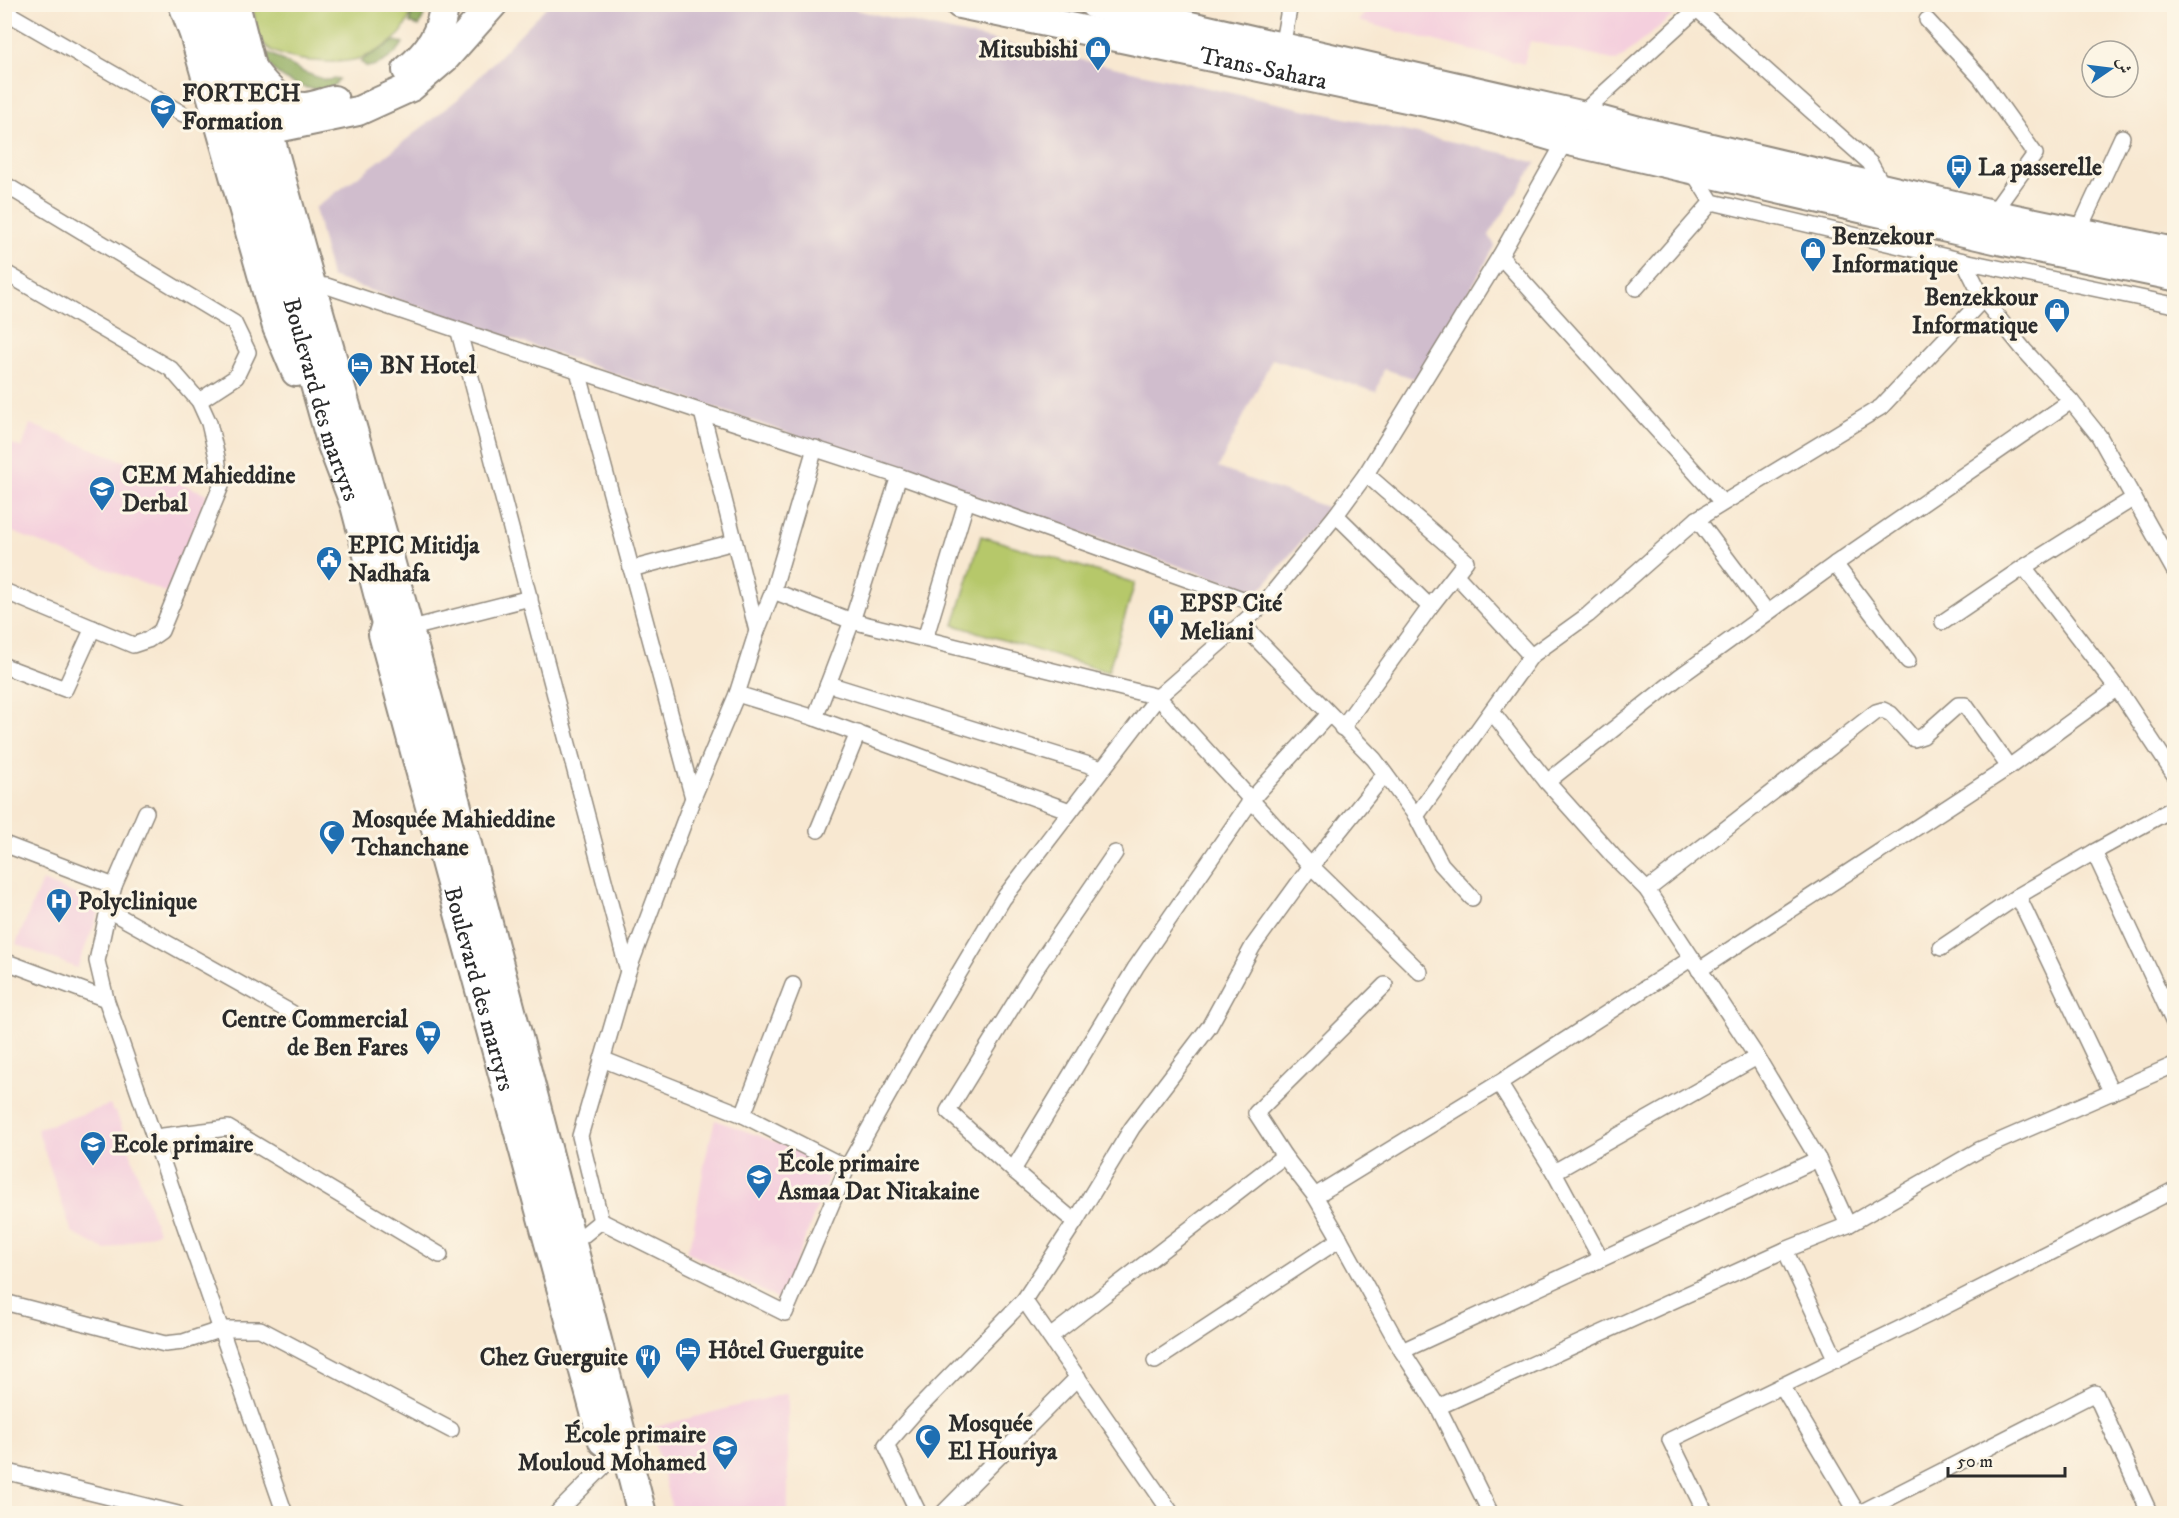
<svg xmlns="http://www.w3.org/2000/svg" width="2179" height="1518" font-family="'IM FELL DW Pica',Amiri,serif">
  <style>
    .built { fill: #f4cfdd }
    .industrial { fill: #d0bdcd }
    .green { fill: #b6c86b; stroke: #707a4b; stroke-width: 1.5 }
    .forest { fill: #90ac5f; stroke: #5e6c45; stroke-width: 1.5 }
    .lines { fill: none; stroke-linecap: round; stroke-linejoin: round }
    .street-casing { stroke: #928a7e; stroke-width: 18 }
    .highway-casing { stroke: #928a7e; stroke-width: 32 }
    .street { stroke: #fff; stroke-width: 15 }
    .highway { stroke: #fff; stroke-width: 28 }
    .labels { text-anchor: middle; stroke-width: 6; stroke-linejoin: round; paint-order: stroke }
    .poi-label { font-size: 24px; font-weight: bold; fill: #2b2b2b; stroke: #fcf5e5; text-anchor: start }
    .street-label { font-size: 24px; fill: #2b2b2b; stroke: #fcf5e5 }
  </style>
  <rect width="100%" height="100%" fill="#fcf5e5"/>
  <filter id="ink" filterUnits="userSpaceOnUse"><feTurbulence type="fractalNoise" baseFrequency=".0167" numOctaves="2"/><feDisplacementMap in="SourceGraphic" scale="12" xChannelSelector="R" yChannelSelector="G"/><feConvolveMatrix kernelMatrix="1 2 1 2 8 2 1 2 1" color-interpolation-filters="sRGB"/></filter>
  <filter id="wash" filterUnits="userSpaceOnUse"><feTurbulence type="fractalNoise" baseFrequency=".008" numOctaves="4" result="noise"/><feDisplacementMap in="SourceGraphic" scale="24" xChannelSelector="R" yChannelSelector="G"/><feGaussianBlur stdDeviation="1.35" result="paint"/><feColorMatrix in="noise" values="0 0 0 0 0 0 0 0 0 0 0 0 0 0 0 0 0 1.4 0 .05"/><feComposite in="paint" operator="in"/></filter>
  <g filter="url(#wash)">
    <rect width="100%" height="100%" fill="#f8e8d1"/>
    <g class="built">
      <path d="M 1372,5 L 1372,4 L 1686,5 L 1617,61 L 1530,41 L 1524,64 L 1358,21 Z"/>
      <path d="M 30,424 L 207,494 L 170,594 L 5,529 L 4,441 L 22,448 Z"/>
      <path d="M 42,881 L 102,905 L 77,968 L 16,944 Z"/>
      <path d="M 110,1105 L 113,1112 L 116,1111 L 158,1232 L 106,1250 L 72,1233 L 37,1129 Z"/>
      <path d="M 715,1120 L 834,1163 L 781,1301 L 686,1251 L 692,1238 L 705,1160 Z"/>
      <path d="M 788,1393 L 788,1513 L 673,1513 L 651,1428 Z"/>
    </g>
    <path class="industrial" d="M 549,4 L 833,5 L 1508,154 L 1536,163 L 1489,235 L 1495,246 L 1419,380 L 1384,369 L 1376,392 L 1272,359 L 1218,468 L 1329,508 L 1258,593 L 331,277 L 315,208 L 379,161 L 458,99 Z"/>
    <g class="green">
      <path d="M 252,5 L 414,5 C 410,14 407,26 400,34 C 390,44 375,54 361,58 C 338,65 280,63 264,44 C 256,36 255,16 252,5 Z"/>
      <path d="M 981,536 L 1135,583 L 1108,672 L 954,625 Z"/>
    </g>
    <g class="forest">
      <path d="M 413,5 L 424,5 L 424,16 L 419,26 L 410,23 Z"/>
      <path d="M 395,41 L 403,43 C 396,56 381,65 367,67 L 360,61 Z"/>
      <path d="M 269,53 L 303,72 L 325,80 L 339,79 C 328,103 271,81 266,57 Z"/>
    </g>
  </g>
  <g filter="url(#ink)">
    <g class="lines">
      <g class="street-casing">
        <g id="street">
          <path d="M 1697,9 L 1870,163 L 1884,188"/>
          <path d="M 4,11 L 183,114"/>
          <path d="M 1927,20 L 1980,77 L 2035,154 L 1992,214"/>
          <path d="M 1282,47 L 1290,4"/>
          <path d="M 1691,169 L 1712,202 L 1964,261 L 2174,305"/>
          <path d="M 4,184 L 234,323 L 248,352 L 236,377 L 199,401"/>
          <path d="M 2078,232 L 2122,137"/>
          <path d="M 1500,256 L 1722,502"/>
          <path d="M 1964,261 L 1983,299 L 2024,350 L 2071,401 L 2099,436 L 2174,570"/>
          <path d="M 4,272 L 171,369 L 199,401 L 209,423 L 217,457 L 221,486 L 161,631 L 148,640 L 133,645 L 4,591"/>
          <path d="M 311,285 L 327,286 L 702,412 L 899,476 L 1262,606"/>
          <path d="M 1636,288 L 1712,202"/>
          <path d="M 459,332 L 628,971"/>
          <path d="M 578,371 L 693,798"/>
          <path d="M 702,412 L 757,631"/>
          <path d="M 1336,515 L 1430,607"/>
          <path d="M 1697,519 L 1767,612"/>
          <path d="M 2024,567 L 2117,688 L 2174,774"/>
          <path d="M 631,569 L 734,542"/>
          <path d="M 1456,575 L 1531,656"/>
          <path d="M 773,591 L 852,621 L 899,476"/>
          <path d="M 1943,622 L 2024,567 L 2134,498"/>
          <path d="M 1242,624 L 1374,759 L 1416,816 L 1441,864 L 1472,898"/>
          <path d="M 408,629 L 530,598"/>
          <path d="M 925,639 L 967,500"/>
          <path d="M 1908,661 L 1835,564 L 2071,401"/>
          <path d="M 4,666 L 65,689 L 93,628"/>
          <path d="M 828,684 L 1102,769"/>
          <path d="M 737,694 L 815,718 L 1070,811"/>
          <path d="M 1492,712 L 1547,782 L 1614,857 L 1647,890 L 1757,1057 L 1818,1159 L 1848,1225"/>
          <path d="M 815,718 L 852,621 L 1158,697 L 1311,866 L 1420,972"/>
          <path d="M 1342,728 L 1430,607 L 1466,561 L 1366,474"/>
          <path d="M 1547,782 L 1679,677 L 1835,564"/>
          <path d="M 146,812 L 114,886 L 108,910 L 97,961 L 106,999 L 285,1514"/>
          <path d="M 1416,816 L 1531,656 L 1588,615 L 1697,519 L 1881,407 L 1983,299"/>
          <path d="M 818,830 L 858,733"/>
          <path d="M 4,844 L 114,886"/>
          <path d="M 2094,852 L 2174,808"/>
          <path d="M 1647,890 L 1876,712 L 1883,710 L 1891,714 L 1914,739 L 1923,736 L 1958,705 L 1965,705 L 2009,767"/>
          <path d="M 2018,896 L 2112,1093"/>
          <path d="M 108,910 L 292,1013"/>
          <path d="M 1941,948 L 2018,896 L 2094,852 L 2174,1023"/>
          <path d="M 4,961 L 106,999"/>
          <path d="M 1699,970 L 2009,767 L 2117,688"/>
          <path d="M 1385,985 L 1256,1113 L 1284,1156 L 1315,1196 L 1340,1239 L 1402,1351 L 1438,1407 L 1491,1514"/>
          <path d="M 602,1059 L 743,1115 L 847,1168"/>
          <path d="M 1499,1083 L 1554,1172 L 1601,1259"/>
          <path d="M 743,1115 L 793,985"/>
          <path d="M 155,1137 L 228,1128 L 440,1255"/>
          <path d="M 1013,1170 L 1136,967 L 1252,799 L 1329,714"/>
          <path d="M 1554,1172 L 1757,1057"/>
          <path d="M 1315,1196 L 1499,1083 L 1692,958"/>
          <path d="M 601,1221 L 785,1313 L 847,1168 L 922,1035 L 1003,899 L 1158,697 L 1262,606 L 1336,515 L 1366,474 L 1500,256 L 1580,115 L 1702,4"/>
          <path d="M 601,1221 L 580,1136 L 628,971 L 693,798 L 737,694 L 757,631 L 773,591 L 815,448"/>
          <path d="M 1075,1222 L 1013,1170 L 948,1111 L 1035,970 L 1115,853"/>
          <path d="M 567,1245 L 580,1238 L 601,1221"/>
          <path d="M 1785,1250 L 1836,1360"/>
          <path d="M 1024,1300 L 1172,1514"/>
          <path d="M 4,1302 L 165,1344 L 183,1342 L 222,1329 L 260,1329 L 451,1430"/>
          <path d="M 1050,1337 L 1284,1156"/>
          <path d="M 1402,1351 L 1818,1159"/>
          <path d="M 1155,1361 L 1340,1239"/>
          <path d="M 1782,1386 L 1858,1514"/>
          <path d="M 1438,1407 L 1785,1250 L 1848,1225 L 1979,1150 L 2174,1065"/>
          <path d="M 4,1471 L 178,1514"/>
          <path d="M 556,1514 L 609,1461"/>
          <path d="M 919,1514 L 886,1445 L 914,1413 L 1024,1300 L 1075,1222 L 1132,1128 L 1209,1027 L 1253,946 L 1311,866 L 1385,774"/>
          <path d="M 942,1514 L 1078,1377"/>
          <path d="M 1706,1514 L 1670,1440 L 1928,1315 L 2174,1190"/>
          <path d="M 1858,1514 L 2095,1393 L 2150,1514"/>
        </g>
      </g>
      <g class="highway-casing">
        <g id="highway">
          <path d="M 183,4 L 194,34 L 277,327 L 296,372"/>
          <path d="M 209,4 C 218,38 230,119 267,130 L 358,111 L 411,87 L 446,57 L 493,4"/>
          <path d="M 235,4 C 282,192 339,378 391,564 C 478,880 560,1197 642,1514"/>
          <path id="s1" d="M 960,4 L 1459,109 L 1565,140 L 1999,240 L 2174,276"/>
          <path d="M 1094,4 L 1580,115 L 1639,131 L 1992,214 L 2174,252"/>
          <path d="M 252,69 C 264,85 284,108 306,107 C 315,106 325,102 334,100"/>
          <path d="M 407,70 C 428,52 442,34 444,4"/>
          <path id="s2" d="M 231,85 L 332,445 L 355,505 L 386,624 L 383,634 L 603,1441"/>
        </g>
      </g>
      <use href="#street" class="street"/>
      <use href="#highway" class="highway"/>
    </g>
  </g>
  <defs>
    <g id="shop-pin" transform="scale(1.35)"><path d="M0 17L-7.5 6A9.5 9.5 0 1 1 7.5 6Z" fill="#1f6fb2" stroke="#fcf5e5"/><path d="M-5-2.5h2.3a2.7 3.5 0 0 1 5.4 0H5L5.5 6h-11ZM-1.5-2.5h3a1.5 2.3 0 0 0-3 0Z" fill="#fff"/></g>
    <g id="school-pin" transform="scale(1.35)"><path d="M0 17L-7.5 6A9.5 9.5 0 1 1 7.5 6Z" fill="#1f6fb2" stroke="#fcf5e5"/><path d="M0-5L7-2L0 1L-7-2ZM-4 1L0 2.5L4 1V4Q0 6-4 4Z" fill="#fff"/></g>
    <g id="bus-pin" transform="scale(1.35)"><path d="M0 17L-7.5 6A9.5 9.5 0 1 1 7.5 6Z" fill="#1f6fb2" stroke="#fcf5e5"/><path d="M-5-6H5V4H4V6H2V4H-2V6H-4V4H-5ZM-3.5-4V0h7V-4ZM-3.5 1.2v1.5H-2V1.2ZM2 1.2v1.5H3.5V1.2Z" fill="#fff"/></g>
    <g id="hotel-pin" transform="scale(1.35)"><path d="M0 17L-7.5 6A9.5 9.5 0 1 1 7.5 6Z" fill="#1f6fb2" stroke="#fcf5e5"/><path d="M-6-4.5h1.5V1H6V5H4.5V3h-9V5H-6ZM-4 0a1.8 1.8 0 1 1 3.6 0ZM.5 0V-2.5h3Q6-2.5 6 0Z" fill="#fff"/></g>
    <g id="civic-pin" transform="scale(1.35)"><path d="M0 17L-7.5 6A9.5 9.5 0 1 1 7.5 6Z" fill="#1f6fb2" stroke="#fcf5e5"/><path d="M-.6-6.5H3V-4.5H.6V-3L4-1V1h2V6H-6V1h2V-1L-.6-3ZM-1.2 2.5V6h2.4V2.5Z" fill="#fff"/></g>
    <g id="hospital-pin" transform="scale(1.35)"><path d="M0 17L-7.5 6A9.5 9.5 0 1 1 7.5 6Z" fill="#1f6fb2" stroke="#fcf5e5"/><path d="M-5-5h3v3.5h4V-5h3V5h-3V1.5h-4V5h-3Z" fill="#fff"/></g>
    <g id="mosque-pin" transform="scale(1.35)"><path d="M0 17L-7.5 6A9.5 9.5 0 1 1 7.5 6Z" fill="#1f6fb2" stroke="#fcf5e5"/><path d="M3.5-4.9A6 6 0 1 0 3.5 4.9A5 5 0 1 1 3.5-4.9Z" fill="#fff"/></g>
    <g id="supermarket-pin" transform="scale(1.35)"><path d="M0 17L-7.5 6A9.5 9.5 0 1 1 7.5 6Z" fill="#1f6fb2" stroke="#fcf5e5"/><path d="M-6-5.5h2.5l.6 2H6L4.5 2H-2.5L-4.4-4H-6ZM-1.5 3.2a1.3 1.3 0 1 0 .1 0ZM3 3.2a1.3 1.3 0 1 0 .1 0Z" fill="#fff"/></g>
    <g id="restaurant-pin" transform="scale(1.35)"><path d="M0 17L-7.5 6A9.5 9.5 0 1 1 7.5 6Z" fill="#1f6fb2" stroke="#fcf5e5"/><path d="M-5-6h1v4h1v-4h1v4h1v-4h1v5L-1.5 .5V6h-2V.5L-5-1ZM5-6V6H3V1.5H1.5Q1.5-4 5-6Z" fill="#fff"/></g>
  </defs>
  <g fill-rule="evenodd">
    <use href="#shop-pin" x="1098" y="49"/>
    <use href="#school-pin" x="163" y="107"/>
    <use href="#bus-pin" x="1959" y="167"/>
    <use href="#shop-pin" x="1813" y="250"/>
    <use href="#shop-pin" x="2057" y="311"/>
    <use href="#hotel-pin" x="360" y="365"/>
    <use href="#school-pin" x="102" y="489"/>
    <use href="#civic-pin" x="329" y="559"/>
    <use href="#hospital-pin" x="1161" y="617"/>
    <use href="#mosque-pin" x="332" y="833"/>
    <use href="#hospital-pin" x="59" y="901"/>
    <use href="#supermarket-pin" x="428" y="1033"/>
    <use href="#school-pin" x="93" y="1144"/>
    <use href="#school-pin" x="759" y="1177"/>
    <use href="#hotel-pin" x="688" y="1350"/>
    <use href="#restaurant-pin" x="648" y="1357"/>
    <use href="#mosque-pin" x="928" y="1437"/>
    <use href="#school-pin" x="725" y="1448"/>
  </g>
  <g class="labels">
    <g class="poi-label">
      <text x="1078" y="57" text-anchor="end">Mitsubishi</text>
      <text x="182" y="101">FORTECH<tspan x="182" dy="28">Formation</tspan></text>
      <text x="1978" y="175">La passerelle</text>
      <text x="1832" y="244">Benzekour<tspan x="1832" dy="28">Informatique</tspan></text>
      <text x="2038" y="305" text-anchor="end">Benzekkour<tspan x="2038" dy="28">Informatique</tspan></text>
      <text x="380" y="373">BN Hotel</text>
      <text x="122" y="483">CEM Mahieddine<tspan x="122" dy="28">Derbal</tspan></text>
      <text x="348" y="553">EPIC Mitidja<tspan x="348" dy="28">Nadhafa</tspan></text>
      <text x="1180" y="611">EPSP Cité<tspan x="1180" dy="28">Meliani</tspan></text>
      <text x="352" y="827">Mosquée Mahieddine<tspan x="352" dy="28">Tchanchane</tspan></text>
      <text x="78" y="909">Polyclinique</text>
      <text x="408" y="1027" text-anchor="end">Centre Commercial<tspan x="408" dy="28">de Ben Fares</tspan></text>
      <text x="112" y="1152">Ecole primaire</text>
      <text x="778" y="1171">École primaire<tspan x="778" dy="28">Asmaa Dat Nitakaine</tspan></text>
      <text x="708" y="1358">Hôtel Guerguite</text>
      <text x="628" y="1365" text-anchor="end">Chez Guerguite</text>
      <text x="948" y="1431">Mosquée<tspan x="948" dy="28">El Houriya</tspan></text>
      <text x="706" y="1442" text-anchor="end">École primaire<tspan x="706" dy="28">Mouloud Mohamed</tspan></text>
    </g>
    <g class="street-label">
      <text dy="8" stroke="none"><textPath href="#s1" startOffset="310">Trans-Sahara</textPath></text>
      <text dy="8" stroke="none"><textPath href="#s2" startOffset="327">Boulevard des martyrs</textPath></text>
      <text dy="8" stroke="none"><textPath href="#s2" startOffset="939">Boulevard des martyrs</textPath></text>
    </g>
  </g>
  <rect width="2179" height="1518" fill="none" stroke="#fcf5e5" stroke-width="24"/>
  <g transform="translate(2110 69) rotate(76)"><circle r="28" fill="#fcf5e5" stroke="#a8a49b" stroke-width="1.5"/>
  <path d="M0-4.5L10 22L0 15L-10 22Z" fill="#1f6fb2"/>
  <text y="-9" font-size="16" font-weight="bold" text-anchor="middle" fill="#2b2b2b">ش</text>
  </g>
  <path d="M1948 1467v9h117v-9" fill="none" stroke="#2b2b2b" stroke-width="3"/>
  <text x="1957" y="1467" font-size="18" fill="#2b2b2b" stroke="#fcf5e5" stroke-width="4.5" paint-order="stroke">50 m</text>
</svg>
